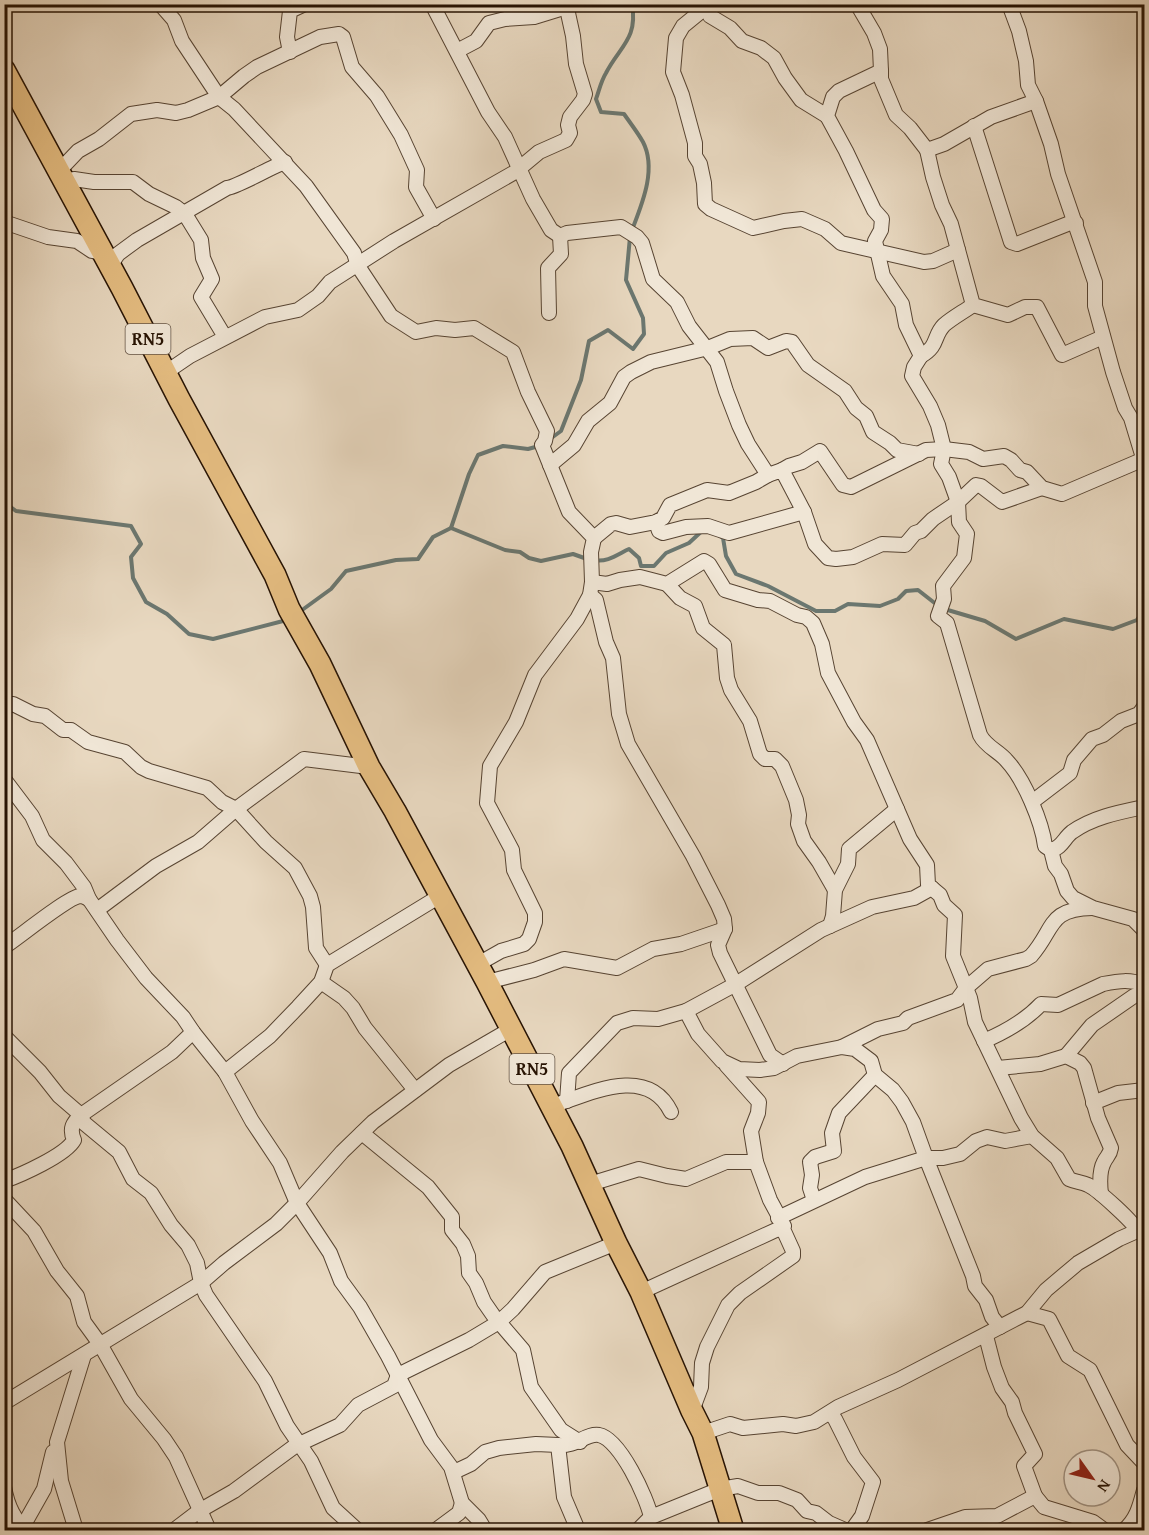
<svg xmlns="http://www.w3.org/2000/svg" width="1149" height="1535" font-family="'Gentium Book Plus',serif">
  <style>
    .lines { fill: none; stroke-linecap: round; stroke-linejoin: round }
    .stream { stroke: #6b7770; stroke-width: 4 }
    .minor-casing { stroke: #574432; stroke-width: 16 }
    .highway-casing { stroke: #271303; stroke-width: 24 }
    .minor { stroke: #f0e6d6; stroke-width: 14 }
    .highway { stroke: #e4bc80; stroke-width: 21 }
    .labels { text-anchor: middle; stroke-width: 5; stroke-linejoin: round; paint-order: stroke }
    .shield { fill: #f0e6d6; stroke: #635242; stroke-width: 1.5 }
    .shield-label { font-size: 18px; font-weight: bold; fill: #271303 }
  </style>
  <rect width="100%" height="100%" fill="#e8d8c0"/>
  <filter id="stains"><feTurbulence type="fractalNoise" baseFrequency=".00333" numOctaves="4"/><feColorMatrix values="0 0 0 0 .2 0 0 0 0 .09 0 0 0 0 .02 0 0 0 .5 -.17"/></filter>
  <radialGradient id="worn" r=".72"><stop offset=".6" stop-color="#630" stop-opacity="0"/><stop offset="1" stop-color="#630" stop-opacity=".3"/></radialGradient>
  <g class="lines">
    <g class="stream">
      <path d="M 632,4 C 638,39 620,46 606,73 C 601,81 599,91 596,99 L 601,112 L 624,114 C 631,124 638,133 643,142 C 657,169 642,204 632,230"/>
      <path d="M 550,439 L 561,431 L 581,380 L 589,341 L 608,330 L 633,349 L 644,334 L 643,318 L 626,280 L 630,237"/>
      <path d="M 4,502 L 16,511 L 131,526 L 141,544 L 131,557 L 133,578 L 146,602 L 167,614 L 189,634 L 213,639 L 287,620"/>
      <path d="M 451,528 L 505,550 L 520,552 L 529,558 L 541,561 L 573,554 L 587,559"/>
      <path d="M 720,536 L 723,538 L 726,556 L 736,574 L 768,586 L 816,611 L 835,611 L 848,604 L 880,606 L 898,599 L 906,591 L 918,590 L 941,608 L 985,621 L 1016,639 L 1064,619 L 1113,629 L 1137,620 L 1144,610"/>
      <path d="M 594,560 C 607,563 618,554 629,549 L 639,558 L 641,566 L 654,566 L 666,553 L 689,543 L 703,530"/>
      <path d="M 298,613 L 331,589 L 346,571 L 396,560 L 418,559 L 433,537 L 451,528 L 469,474 L 478,455 L 503,446 L 528,449 L 539,446"/>
    </g>
    <g class="minor-casing">
      <g id="minor">
        <path d="M 160,4 L 174,20 L 182,41 L 219,97 L 234,109 L 306,186 L 354,253 L 358,266 L 391,316 L 416,332 L 436,328 L 455,330 L 474,328 L 513,352 L 528,392 L 547,431 L 545,441 L 542,445 L 569,512 L 594,538 L 591,552 L 592,582 L 590,595 L 577,619 L 535,675 L 516,722 L 490,766 L 487,803 L 512,850 L 514,870 L 535,913 L 535,922 L 529,939 L 524,944 L 501,951 L 478,964"/>
        <path d="M 432,4 L 488,112 L 505,137 L 533,199 L 551,230 L 560,236 L 567,233 L 621,227 L 637,237 L 642,243 L 653,279 L 677,302 L 689,326 L 717,362 L 726,391 L 739,425 L 748,444 L 768,475"/>
        <path d="M 704,4 L 710,16 L 730,28 L 742,41 L 761,48 L 774,58 L 785,78 L 801,100 L 827,116"/>
        <path d="M 857,4 L 874,33 L 880,49 L 881,71 L 839,91 L 833,97 L 827,116 L 846,151 L 874,210 L 882,219 L 881,230 L 875,241 L 883,276 L 902,304 L 906,325 L 921,356 L 914,367 L 912,376 L 930,406 L 938,425 L 944,449 L 941,464 L 949,477 L 958,502 L 959,522 L 967,534 L 964,558 L 943,586 L 944,599 L 938,616 L 947,623 L 980,735 C 986,747 999,751 1007,761 C 1024,779 1042,822 1045,846 L 1051,850 L 1055,866 L 1061,874 L 1067,891 L 1073,898 L 1093,908 L 1133,919 L 1144,930"/>
        <path d="M 1009,4 L 1019,31 L 1026,61 L 1028,85 L 1036,101 L 1051,144 L 1058,174 L 1095,282 L 1095,306 L 1113,372 L 1125,408 L 1131,418 L 1144,461"/>
        <path d="M 705,8 L 683,26 L 676,38 L 673,72 L 682,95 L 695,143 L 695,156 L 700,164 L 704,183 L 705,204 L 711,209 L 753,228 L 784,221 L 802,219 L 825,229 L 841,243 L 924,262 L 933,261 L 958,250"/>
        <path d="M 457,51 L 476,41 L 489,23 L 505,19 L 534,17 L 573,5"/>
        <path d="M 290,52 L 287,37 L 290,11 L 305,4"/>
        <path d="M 881,71 L 881,79 L 896,115 L 910,128 L 927,150 L 944,144 L 991,117 L 1036,101"/>
        <path d="M 974,126 L 1011,242 L 1017,244 L 1070,223 L 1076,223"/>
        <path d="M 927,150 L 933,177 L 942,205 L 951,224 L 973,305 L 1008,315 L 1025,307 L 1037,307 L 1062,355 L 1103,337"/>
        <path d="M 58,172 L 78,151 L 99,139 L 131,114 L 157,110 L 176,113 L 188,110 L 219,97 L 244,76 L 257,67 L 320,37 L 339,34 L 343,37 L 352,67 L 377,96 L 401,135 L 417,170 L 416,187 L 434,219"/>
        <path d="M 64,182 L 74,179 L 94,182 L 133,182 L 149,194 L 176,207 L 185,214 L 201,240 L 203,258 L 212,279 L 201,297 L 225,337"/>
        <path d="M 4,222 L 48,237 L 77,241 L 92,251 L 102,253"/>
        <path d="M 110,266 L 118,254 L 137,240 L 227,188 C 237,187 271,167 285,162"/>
        <path d="M 549,313 L 548,268 L 561,254 L 560,236"/>
        <path d="M 921,356 C 939,346 933,336 944,325 C 952,318 963,312 973,305"/>
        <path d="M 165,373 L 190,356 L 265,317 L 298,310 L 318,296 L 330,282 L 394,241 L 515,172 L 539,152 L 566,140 L 570,133 L 568,125 L 570,117 L 583,100 L 585,94 L 576,64 L 573,36 L 566,4"/>
        <path d="M 550,465 L 574,445 L 588,421 L 610,403 L 624,377 L 631,372 L 651,362 L 708,348 L 730,339 L 753,338 L 768,348 L 786,341 L 792,342 L 808,365 L 845,391 L 856,408 L 866,416 L 873,432 L 890,443 L 897,450 L 919,454"/>
        <path d="M 782,470 L 789,466 L 802,462 L 820,451 L 843,485 L 851,487 L 926,450 L 944,449 L 969,452 L 983,459 L 1004,456 L 1011,460 L 1020,470 L 1027,472 L 1042,488 L 1062,494 L 1144,459"/>
        <path d="M 656,522 L 659,531 L 663,533 L 686,527 L 708,526 L 729,533 L 804,512"/>
        <path d="M 594,538 L 611,524 L 616,523 L 630,527 L 656,522 L 663,518 L 670,505 L 675,503 L 707,490 L 729,493 L 756,482 L 768,475 L 782,470 L 804,512 L 815,544 L 828,558 L 836,559 L 853,557 L 882,544 L 905,545 L 915,533 L 921,531 L 933,519 L 958,502 L 976,485 L 981,486 L 1002,502 L 1042,488"/>
        <path d="M 592,582 L 607,584 L 620,580 L 640,577 L 667,584 L 704,561 L 709,564 L 725,590 L 758,600 L 770,601 L 797,615 L 806,617 L 813,623 L 822,644 L 828,673 L 854,722 L 867,740 L 910,839 L 927,865 L 928,885 L 940,895 L 944,905 L 955,915 L 953,956 L 970,998 L 975,1022 L 1021,1118 L 1032,1136 L 1057,1158 L 1069,1179 C 1075,1182 1082,1182 1088,1185 C 1097,1189 1135,1223 1137,1231 L 1119,1239 L 1078,1263 L 1046,1290 L 1027,1313 L 1019,1317 L 898,1380 L 838,1407 L 814,1422 L 796,1426 L 783,1424 L 743,1428 L 730,1424 L 703,1433"/>
        <path d="M 667,584 L 680,598 L 695,606 L 703,628 L 724,645 L 727,678 L 731,690 L 750,721 L 760,754 L 765,759 L 775,759 L 782,766 L 796,800 L 799,815 L 798,824 L 804,841 L 819,862 L 835,890"/>
        <path d="M 590,595 L 596,600 L 606,642 L 613,658 L 619,714 L 628,744 L 693,856 L 718,905 L 724,919 L 725,929 L 718,945 L 720,953 L 770,1055 L 783,1064"/>
        <path d="M 4,705 L 13,704 L 33,714 L 45,716 L 63,730 L 71,730 L 88,742 L 125,752 L 141,767 L 149,771 L 207,788 L 222,802 L 236,809 L 266,842 L 295,868 L 310,896 L 313,907 L 316,948 L 327,965"/>
        <path d="M 4,779 L 32,816 L 43,840 L 66,863 L 84,887 L 89,899 L 117,940 L 146,978 L 183,1017 L 193,1032 L 225,1072 L 252,1121 L 280,1163 L 297,1203 L 330,1253 L 341,1281 L 360,1307 L 388,1356 L 431,1440 L 451,1467 L 462,1503 L 479,1520 L 485,1530"/>
        <path d="M 1032,802 L 1070,773 L 1074,760 L 1092,739 L 1103,735 L 1121,721 L 1139,714 L 1144,707"/>
        <path d="M 1051,850 C 1062,848 1064,838 1072,832 C 1093,817 1120,812 1144,807"/>
        <path d="M 97,910 L 156,866 L 198,842 L 236,809 L 304,759 L 369,767"/>
        <path d="M 830,926 L 833,916 L 835,890 L 848,864 L 849,849 L 897,809"/>
        <path d="M 4,947 C 18,938 68,897 80,896 C 84,896 86,898 89,899"/>
        <path d="M 321,982 L 344,998 L 353,1008 L 365,1028 L 415,1090"/>
        <path d="M 487,982 L 534,970 L 564,959 L 617,968 L 653,949 L 681,944 L 725,929"/>
        <path d="M 686,1011 L 698,1034 L 722,1061 L 739,1069 L 760,1070 L 774,1068 L 797,1056 L 842,1047 L 855,1049 L 871,1061 L 875,1075 L 893,1090 L 902,1102 L 913,1122 L 926,1158 L 865,1177 L 778,1218"/>
        <path d="M 4,1036 L 40,1072 L 59,1096 L 81,1115 L 84,1123 L 119,1152 L 133,1179 L 151,1193 L 171,1225 L 188,1245 L 197,1263 L 201,1283 L 206,1295 L 265,1381 L 287,1426 L 311,1461 L 333,1508 L 357,1530"/>
        <path d="M 984,1041 C 1005,1032 1025,1021 1041,1004 L 1058,1005 L 1103,984 C 1119,981 1130,979 1144,985"/>
        <path d="M 842,1047 L 878,1029 L 903,1023 L 908,1018 L 957,1000 L 966,988 L 988,969 L 1026,959 L 1031,956 C 1055,929 1047,909 1092,908"/>
        <path d="M 1066,1056 L 1092,1025 L 1134,996 L 1144,993"/>
        <path d="M 726,1065 L 759,1102 L 758,1113 L 751,1131 L 756,1162"/>
        <path d="M 998,1068 L 1040,1064 L 1066,1056 L 1080,1063 L 1084,1068 L 1098,1118 L 1111,1148 C 1110,1155 1107,1156 1104,1162 C 1099,1171 1100,1185 1101,1194"/>
        <path d="M 225,1072 L 270,1036 L 298,1007 L 321,982 L 327,965 L 440,896"/>
        <path d="M 567,1101 L 569,1073 L 617,1023 L 633,1018 L 658,1019 L 686,1011 L 736,984 L 821,930 L 872,907 L 914,898 L 932,888"/>
        <path d="M 561,1103 C 597,1090 649,1067 671,1112"/>
        <path d="M 1093,1103 L 1118,1093 L 1144,1090"/>
        <path d="M 362,1133 L 428,1187 L 452,1217 L 452,1230 L 463,1244 L 468,1256 L 469,1273 L 476,1283 L 484,1302 L 493,1315 L 523,1350 L 531,1387 L 561,1430 L 580,1442"/>
        <path d="M 4,1181 C 21,1175 66,1155 74,1140 C 69,1128 73,1123 81,1115 L 172,1052 L 193,1032"/>
        <path d="M 590,1184 L 639,1169 L 667,1176 L 686,1179 L 726,1162 L 756,1162 L 770,1200 L 784,1226 L 783,1229 L 793,1251 L 793,1256 L 740,1293 L 728,1305 L 707,1347 L 702,1363 L 701,1387 L 692,1411"/>
        <path d="M 4,1199 L 34,1231 L 57,1271 L 77,1296 L 84,1322 L 100,1344 L 131,1399 L 164,1439 L 176,1457 L 209,1530"/>
        <path d="M 814,1200 L 810,1188 L 812,1175 L 810,1162 L 815,1157 L 834,1151 L 832,1133 L 839,1113 L 875,1075"/>
        <path d="M 641,1292 L 776,1230 L 783,1229"/>
        <path d="M 1027,1313 L 1049,1319 L 1068,1356 L 1090,1370 L 1127,1445 L 1144,1463"/>
        <path d="M 1000,1327 L 992,1317 L 986,1300 L 975,1286 L 973,1276 L 926,1158 L 943,1158 L 960,1154 L 976,1141 L 987,1137 L 1005,1141 L 1032,1136"/>
        <path d="M 986,1336 L 994,1367 L 1002,1388 L 1012,1402 L 1015,1413 L 1035,1454 L 1024,1466 L 1035,1496"/>
        <path d="M 4,1403 L 201,1283 L 224,1263 L 276,1224 L 297,1203 L 342,1152 L 373,1122 L 449,1065 L 511,1029"/>
        <path d="M 830,1413 L 835,1419 L 854,1457 L 873,1482 L 862,1516 L 852,1530"/>
        <path d="M 558,1445 C 576,1447 586,1433 599,1435 C 620,1439 647,1498 651,1517 L 720,1489 L 738,1486 L 758,1493 L 779,1493 L 797,1500 L 807,1511 L 816,1513 L 829,1523 L 845,1530"/>
        <path d="M 454,1472 L 471,1464 L 485,1452 L 499,1448 L 536,1444 L 558,1445 L 564,1497 L 578,1530"/>
        <path d="M 4,1487 C 7,1503 13,1520 27,1530"/>
        <path d="M 18,1530 L 26,1521 L 44,1489 L 53,1452"/>
        <path d="M 76,1530 L 61,1481 L 57,1442 L 84,1355"/>
        <path d="M 174,1530 L 199,1511 L 234,1491 L 295,1446 L 340,1425 L 358,1405 L 394,1386 L 398,1375 L 469,1340 L 499,1322 L 513,1309 L 545,1272 L 616,1243"/>
        <path d="M 436,1530 L 459,1513 L 462,1503"/>
        <path d="M 638,1530 L 651,1517"/>
        <path d="M 927,1530 L 965,1517 L 997,1516 L 1035,1496 L 1044,1507 L 1093,1522 L 1104,1530"/>
        <path d="M 1124,1530 C 1137,1519 1140,1505 1144,1490"/>
      </g>
    </g>
    <g class="highway-casing">
      <path id="highway" d="M 4,70 L 122,288 L 179,399 L 275,575 L 289,609 L 320,664 L 369,767 L 395,811 L 487,982 L 572,1146 L 616,1243 L 641,1292 L 692,1411 L 703,1433 L 733,1530"/>
    </g>
    <use href="#minor" class="minor"/>
    <use href="#highway" class="highway"/>
  </g>
  <g class="labels">
    <g class="shield">
      <rect x="125.5" y="324" width="45" height="30" rx="4.5"/>
      <rect x="509.5" y="1054" width="45" height="30" rx="4.5"/>
    </g>
    <g class="shield-label">
      <text x="148" y="345">RN5</text>
      <text x="532" y="1075">RN5</text>
    </g>
  </g>
  <rect width="1149" height="1535" fill="none" stroke="#e8d8c0" stroke-width="24"/>
  <rect x="6" y="6" width="1137" height="1523" fill="none" stroke="#271303" stroke-width="3"/>
  <rect x="12" y="12" width="1125" height="1511" fill="none" stroke="#271303" stroke-width="1.5"/>
  <g transform="translate(1092 1478) rotate(124)"><circle r="28" fill="#f0e6d6" stroke="#a09282" stroke-width="1.5"/>
  <path d="M0-4.5L10 22L0 15L-10 22Z" fill="#8f2418"/>
  <text y="-9" font-size="16" font-weight="bold" text-anchor="middle" fill="#271303">N</text>
  </g>
  <rect width="100%" height="100%" filter="url(#stains)"/>
  <rect width="100%" height="100%" fill="url(#worn)"/>
</svg>
